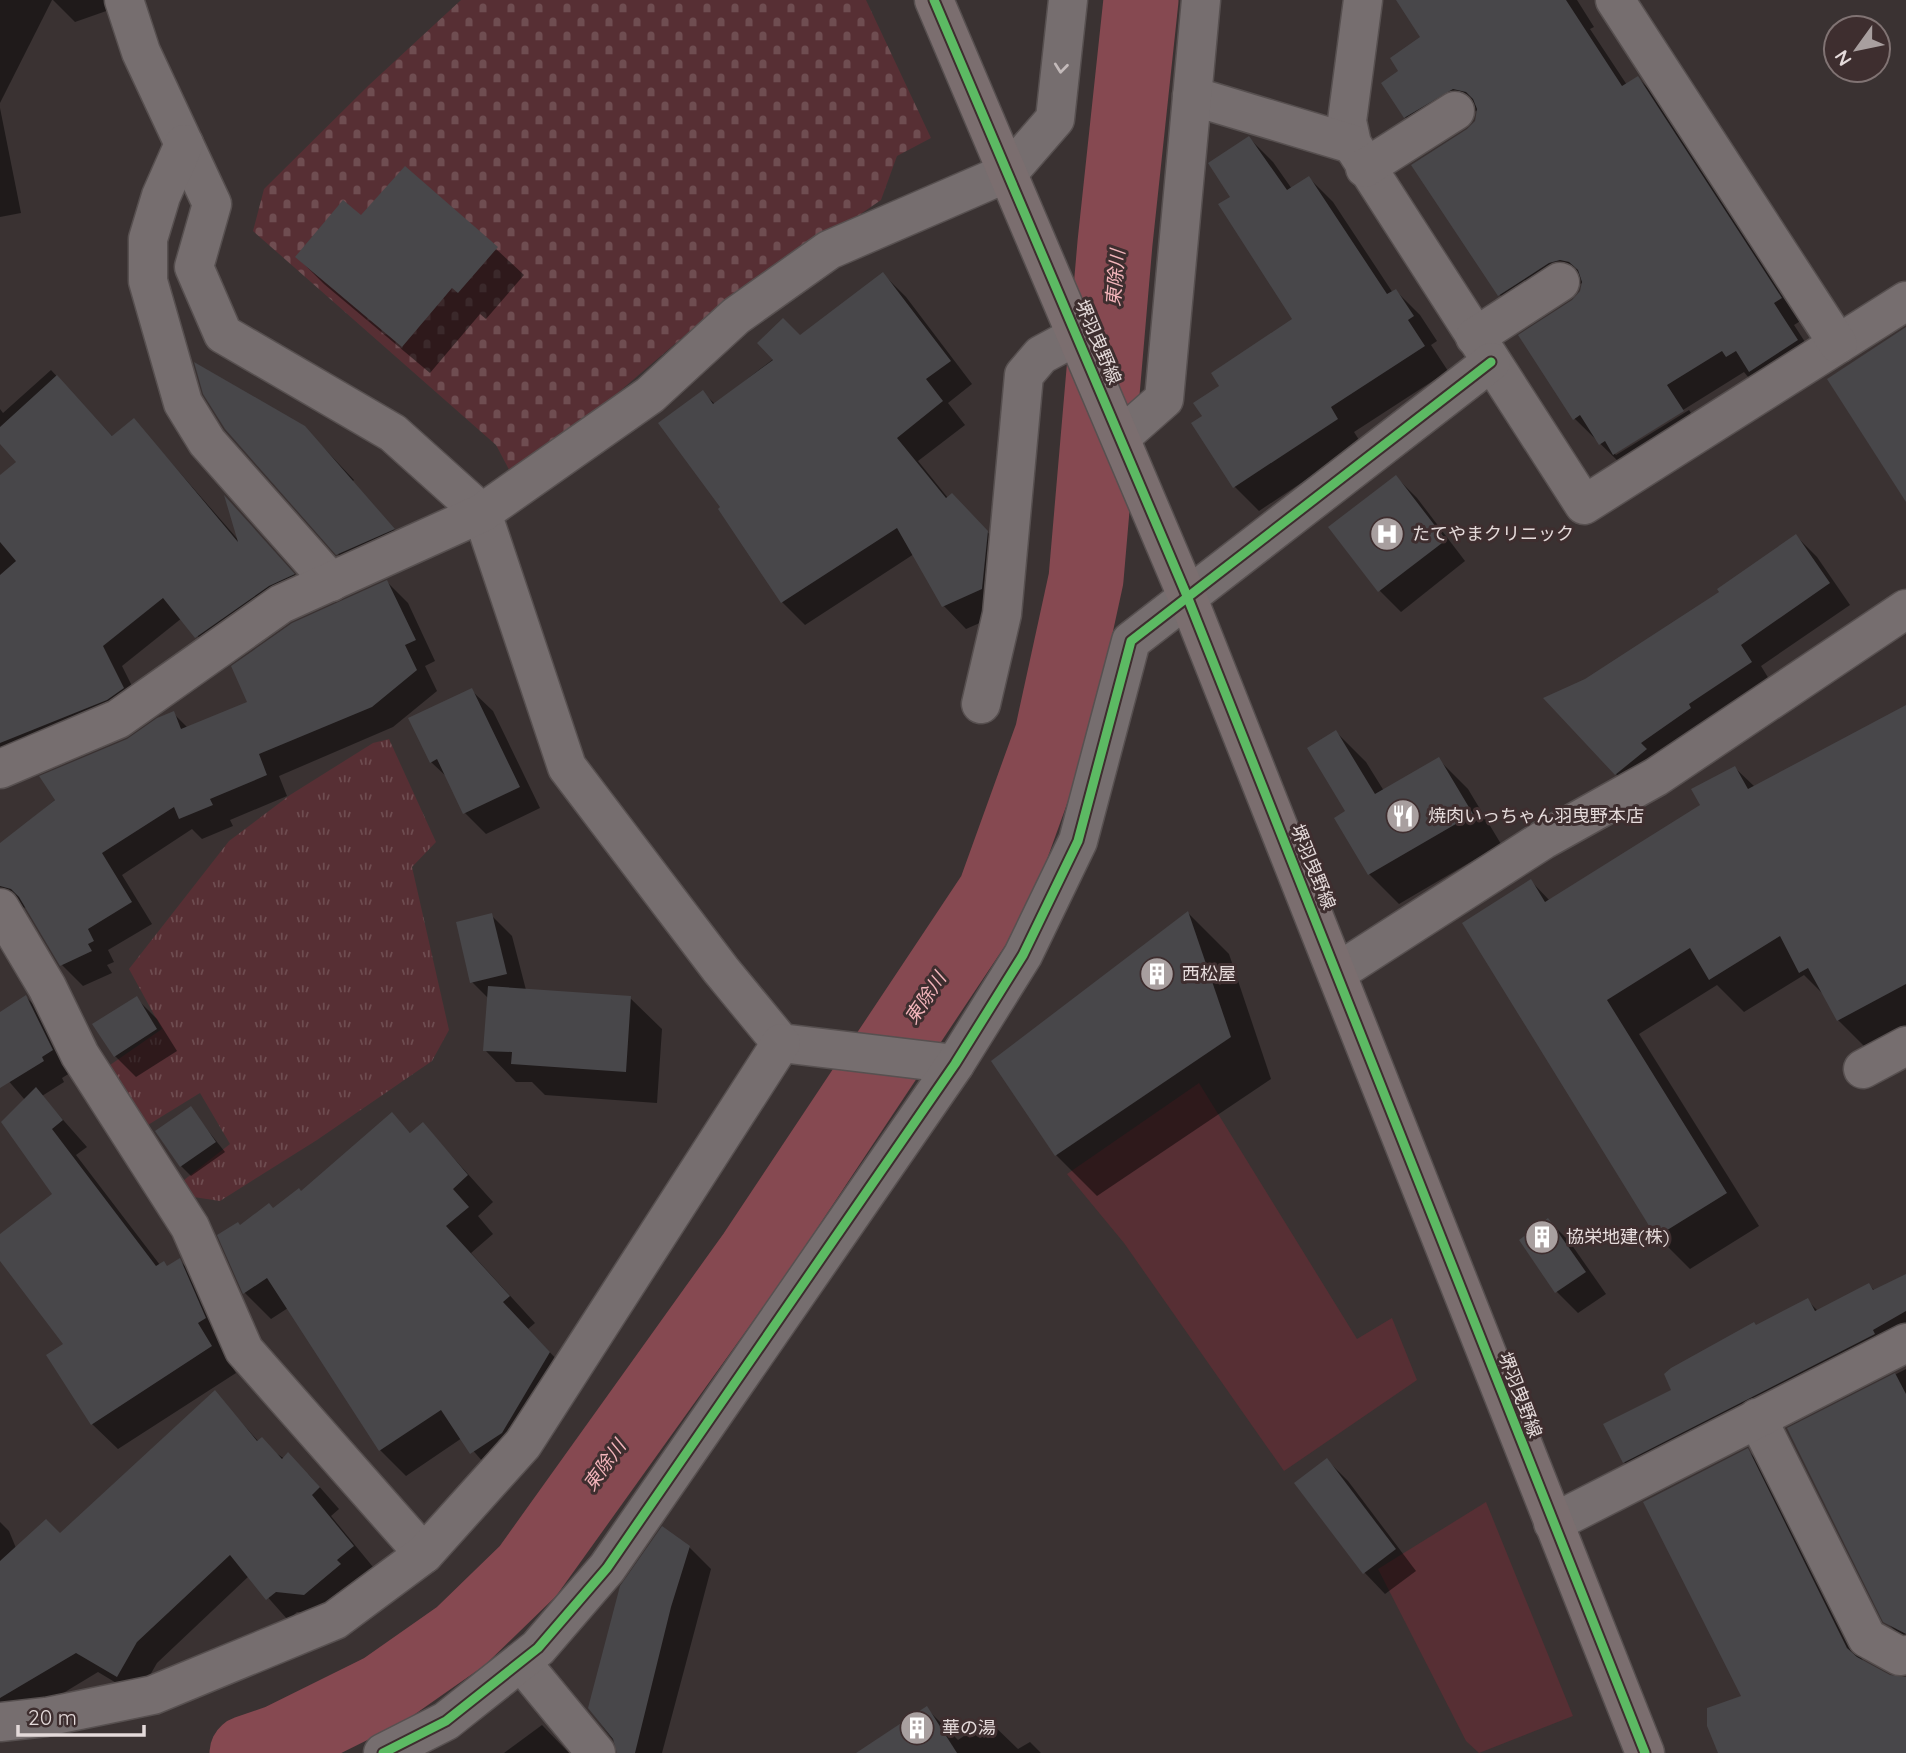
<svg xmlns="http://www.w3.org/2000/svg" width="1906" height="1753" font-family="Quicksand,'Noto Sans JP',sans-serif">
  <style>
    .green { fill: #572f34 }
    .cemetery { fill: url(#cemetery-stones) }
    .park { fill: url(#park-tufts) }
    .shadow { fill: #0007 }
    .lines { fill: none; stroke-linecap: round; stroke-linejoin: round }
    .river { stroke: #864951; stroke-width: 75 }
    .building { fill: #48474a }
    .minor-casing { stroke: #575050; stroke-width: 41 }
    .major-casing { stroke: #575050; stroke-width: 41 }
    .minor { stroke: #766e6f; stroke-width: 38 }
    .major { stroke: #7b6e6f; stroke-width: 38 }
    .cycleway-casing { stroke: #3e2e2f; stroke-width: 13 }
    .cycleway { stroke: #5cba63; stroke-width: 9 }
    .oneway { stroke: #c3baba }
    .labels { text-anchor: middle; stroke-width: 6; stroke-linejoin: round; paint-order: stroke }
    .street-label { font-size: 18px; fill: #e4dada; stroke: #3e2e2f }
    .poi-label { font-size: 18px; fill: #e4dada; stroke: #3e2e2f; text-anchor: start }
    .water-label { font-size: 19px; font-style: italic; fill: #f3b5bb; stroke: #3e2e2f }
  </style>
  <defs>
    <pattern id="cemetery-stones" width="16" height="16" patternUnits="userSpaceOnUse" patternTransform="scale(1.75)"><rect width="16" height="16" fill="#572f34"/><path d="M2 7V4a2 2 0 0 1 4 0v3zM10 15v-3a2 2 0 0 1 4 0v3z" fill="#6f4d51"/></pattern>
    <pattern id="park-tufts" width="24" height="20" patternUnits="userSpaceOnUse" patternTransform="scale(1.75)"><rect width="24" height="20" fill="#572f34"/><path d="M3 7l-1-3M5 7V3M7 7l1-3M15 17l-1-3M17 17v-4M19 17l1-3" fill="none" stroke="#6f4d51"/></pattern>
  </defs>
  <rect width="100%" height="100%" fill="#3a3232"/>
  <g class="green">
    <path d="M 1199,1083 L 1357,1339 L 1392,1318 L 1417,1380 L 1284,1471 L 1124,1243 L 1067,1174 Z"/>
    <path d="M 1486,1502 L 1573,1716 L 1479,1753 L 1466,1741 L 1378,1569 Z"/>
  </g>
  <path class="cemetery" d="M 461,0 L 866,0 L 931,138 L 897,156 L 881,200 L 690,331 L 515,481 L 496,445 L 253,231 L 264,189 L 369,85 Z"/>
  <path class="park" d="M 389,739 L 436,842 L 412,867 L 449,1030 L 432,1061 L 317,1140 L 220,1201 L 187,1196 L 179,1184 L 230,1144 L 200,1093 L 143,1128 L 110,1065 L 162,1029 L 129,969 L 229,841 L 290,795 L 373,743 Z"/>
  <g class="shadow">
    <path d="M 0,0 L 52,0 L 0,103 Z"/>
    <path d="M 53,0 L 109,0 L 112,9 L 75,22 Z"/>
    <path d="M 1398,0 L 1577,0 L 1594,27 L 1590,29 L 1627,85 L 1638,78 L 1659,99 L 1802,320 L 1794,325 L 1818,362 L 1749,378 L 1744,372 L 1614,453 L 1616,455 L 1689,410 L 1704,433 L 1622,465 L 1575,419 L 1574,301 L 1581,292 L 1584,282 L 1521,316 L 1500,295 L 1468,130 L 1476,121 L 1478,110 L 1426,138 L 1405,117 L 1401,72 L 1422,37 Z"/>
    <path d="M 0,108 L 21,213 L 0,217 Z"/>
    <path d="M 1249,138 L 1273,162 L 1292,189 L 1309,178 L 1333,202 L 1393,293 L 1396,291 L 1420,315 L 1437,341 L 1431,345 L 1448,371 L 1354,432 L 1361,443 L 1259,511 L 1235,487 L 1204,416 L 1221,387 L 1295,319 L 1232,197 Z"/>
    <path d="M 452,208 L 524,275 L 486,319 L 480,314 L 430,373 L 324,284 L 297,257 L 361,217 Z"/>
    <path d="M 883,274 L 906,297 L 972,384 L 948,403 L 965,425 L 918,461 L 948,498 L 974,518 L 1010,556 L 1005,612 L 966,629 L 943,605 L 914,554 L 805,625 L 782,602 L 723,507 L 703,393 L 715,404 Z"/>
    <path d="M 51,370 L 113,437 L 134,420 L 241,543 L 228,501 L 313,594 L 216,657 L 182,618 L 122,666 L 143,708 L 0,772 L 0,477 L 18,462 L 0,442 L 0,409 L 3,413 Z"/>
    <path d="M 322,446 L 354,480 L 352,482 L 410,547 L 355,572 L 338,554 Z"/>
    <path d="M 1396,477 L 1417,498 L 1465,561 L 1401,612 L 1380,591 Z"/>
    <path d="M 1796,536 L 1817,557 L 1850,605 L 1761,666 L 1772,684 L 1637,795 L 1616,774 L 1586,681 L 1722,592 Z"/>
    <path d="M 387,582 L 408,603 L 435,661 L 425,666 L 437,691 L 393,727 L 279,776 L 287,796 L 230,820 L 233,826 L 202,839 L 192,829 L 122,875 L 152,924 L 108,950 L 114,962 L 107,965 L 112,973 L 83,986 L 62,965 L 28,908 L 19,907 L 0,888 L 0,845 L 127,741 L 173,713 L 188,728 L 249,703 Z"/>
    <path d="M 471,690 L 493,711 L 540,808 L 486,834 L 465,813 L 449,779 L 431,762 Z"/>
    <path d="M 1906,707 L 1906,1035 L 1872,1054 L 1838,1020 L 1826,997 L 1804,975 L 1744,1012 L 1717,985 L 1639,1034 L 1759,1226 L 1690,1269 L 1657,1236 L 1531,881 L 1550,901 L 1702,806 L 1735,768 L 1755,787 Z"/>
    <path d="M 1336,732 L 1366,762 L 1384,791 L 1438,759 L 1468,789 L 1501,844 L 1399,904 L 1369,874 L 1347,812 Z"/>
    <path d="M 1188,913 L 1229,954 L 1271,1079 L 1097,1196 L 1056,1155 Z"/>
    <path d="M 491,915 L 512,936 L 526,990 L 630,998 L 662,1029 L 657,1103 L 545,1095 L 532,1082 L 516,1082 L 485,1050 L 489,999 L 472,982 Z"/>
    <path d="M 26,997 L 47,1018 L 73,1071 L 62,1078 L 64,1082 L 42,1096 L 87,1147 L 76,1155 L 160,1265 L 168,1268 L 180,1261 L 205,1286 L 231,1344 L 222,1350 L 236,1373 L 118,1449 L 92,1424 L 65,1345 L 0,1259 L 0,1237 L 55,1195 L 25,1100 L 0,1071 L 0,1014 Z"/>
    <path d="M 136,998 L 157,1019 L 177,1051 L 136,1077 L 115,1056 Z"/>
    <path d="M 190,1108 L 225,1152 L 191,1176 L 181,1166 Z"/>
    <path d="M 392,1114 L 411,1134 L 423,1124 L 493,1202 L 478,1216 L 493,1234 L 471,1253 L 535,1323 L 528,1329 L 575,1379 L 498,1479 L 462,1438 L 406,1476 L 380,1450 L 288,1308 L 271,1319 L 245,1293 L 241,1227 L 301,1193 Z"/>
    <path d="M 1548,1220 L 1569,1241 L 1606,1294 L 1578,1313 L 1557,1292 Z"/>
    <path d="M 1906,1276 L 1906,1343 L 1641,1479 L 1624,1462 L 1674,1391 L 1757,1327 L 1807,1300 L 1818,1311 L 1869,1285 L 1875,1291 Z"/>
    <path d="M 1906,1369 L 1906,1640 L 1885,1621 L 1789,1429 Z"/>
    <path d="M 214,1392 L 259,1442 L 309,1475 L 339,1509 L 331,1516 L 373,1567 L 325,1615 L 297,1612 L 288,1620 L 249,1576 L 157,1663 L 138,1696 L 98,1672 L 22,1718 L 0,1719 L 0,1522 L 9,1531 L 16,1548 L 60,1535 Z"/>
    <path d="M 1747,1450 L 1768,1471 L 1864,1663 L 1890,1677 L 1906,1679 L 1906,1753 L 1720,1753 L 1744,1697 Z"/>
    <path d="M 1327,1460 L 1348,1481 L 1416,1571 L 1385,1594 L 1365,1573 L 1296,1483 Z"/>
    <path d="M 689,1547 L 711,1569 L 662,1753 L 619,1753 L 619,1748 L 589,1708 Z"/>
    <path d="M 926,1708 L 958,1740 L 988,1720 L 1018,1749 L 1030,1742 L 1041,1753 L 859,1753 Z"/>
    <path d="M 542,1725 L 569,1753 L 504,1753 Z"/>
  </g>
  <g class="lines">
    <path class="river" d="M 247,1753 L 279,1742 L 384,1690 L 461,1636 L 528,1571 L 755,1254 L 995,893 L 1052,735 L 1086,579 L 1115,243 L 1141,0"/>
  </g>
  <g class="building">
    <path d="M 1396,0 L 1566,0 L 1622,86 L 1638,76 L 1782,298 L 1774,303 L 1798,340 L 1749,372 L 1736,351 L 1726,357 L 1722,351 L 1667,385 L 1684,411 L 1613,455 L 1605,441 L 1599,445 L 1580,415 L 1573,420 L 1518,335 L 1572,300 L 1580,291 L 1582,282 L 1578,270 L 1569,262 L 1560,260 L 1549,263 L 1498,296 L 1411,165 L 1467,129 L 1475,121 L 1477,109 L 1473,99 L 1466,92 L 1453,89 L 1404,118 L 1381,83 L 1398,71 L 1390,58 L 1420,37 Z"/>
    <path d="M 1249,136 L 1287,190 L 1309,176 L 1387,294 L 1396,289 L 1414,316 L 1408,320 L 1425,346 L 1331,407 L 1338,419 L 1233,488 L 1191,423 L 1202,416 L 1193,403 L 1219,386 L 1211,373 L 1292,319 L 1218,204 L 1230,197 L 1208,163 Z"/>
    <path d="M 405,166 L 498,247 L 458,293 L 452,288 L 402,347 L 295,257 L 343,200 L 361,215 Z"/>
    <path d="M 883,272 L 951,361 L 926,379 L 943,401 L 897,438 L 946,498 L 952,493 L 988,531 L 982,589 L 942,607 L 897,528 L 781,603 L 718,509 L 720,507 L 658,423 L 703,390 L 713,404 L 773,360 L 757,343 L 783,318 L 800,335 Z"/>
    <path d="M 1906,327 L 1906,502 L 1827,379 Z"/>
    <path d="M 194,362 L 305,426 L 395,529 L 336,555 L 225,429 L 203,394 Z"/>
    <path d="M 57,375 L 112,436 L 134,418 L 238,542 L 224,495 L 295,574 L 269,586 L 195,638 L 163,598 L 103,646 L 124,688 L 107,700 L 0,743 L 0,575 L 16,561 L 0,542 L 0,475 L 16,462 L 0,444 L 0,427 Z"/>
    <path d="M 1396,475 L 1446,540 L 1378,592 L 1328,527 Z"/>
    <path d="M 1796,534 L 1830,583 L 1741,645 L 1752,662 L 1689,704 L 1691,708 L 1641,743 L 1647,749 L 1615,775 L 1543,698 L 1585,679 L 1719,592 L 1717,589 Z"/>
    <path d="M 387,580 L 416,640 L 405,645 L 417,670 L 372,707 L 259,754 L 267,775 L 210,799 L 213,805 L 179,819 L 174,807 L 102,853 L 132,902 L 88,929 L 94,941 L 88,944 L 92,951 L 60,966 L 19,897 L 11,889 L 0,886 L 0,843 L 55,800 L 39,776 L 127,739 L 157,718 L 174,711 L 181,729 L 247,702 L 231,666 L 292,623 Z"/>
    <path d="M 472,688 L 520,787 L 463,814 L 437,759 L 430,763 L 408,718 Z"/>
    <path d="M 1906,705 L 1906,984 L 1837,1021 L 1808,968 L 1799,973 L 1780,936 L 1709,980 L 1690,948 L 1607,1000 L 1727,1193 L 1656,1237 L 1462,923 L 1531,879 L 1545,902 L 1700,805 L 1691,789 L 1735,766 L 1748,789 Z"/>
    <path d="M 1336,730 L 1375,794 L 1439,757 L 1473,814 L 1368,875 L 1334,818 L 1345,811 L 1307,748 Z"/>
    <path d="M 1188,911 L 1231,1037 L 1055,1156 L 991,1061 Z"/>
    <path d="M 492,913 L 507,974 L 470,983 L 456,922 Z"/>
    <path d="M 488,986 L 631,996 L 626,1072 L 511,1064 L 512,1052 L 483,1051 Z"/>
    <path d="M 26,995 L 53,1050 L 42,1057 L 44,1061 L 0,1088 L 0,1012 Z"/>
    <path d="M 137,996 L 157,1029 L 114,1057 L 92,1024 Z"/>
    <path d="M 36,1087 L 63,1120 L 52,1129 L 156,1266 L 164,1261 L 167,1266 L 180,1258 L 206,1318 L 198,1323 L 212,1346 L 91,1425 L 46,1355 L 63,1344 L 0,1261 L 0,1234 L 52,1194 L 1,1122 Z"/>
    <path d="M 191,1106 L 216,1142 L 180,1167 L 155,1131 Z"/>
    <path d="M 392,1112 L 410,1133 L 423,1122 L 468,1175 L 453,1189 L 469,1207 L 446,1226 L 510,1296 L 503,1302 L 550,1352 L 502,1433 L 470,1454 L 441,1410 L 379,1451 L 267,1278 L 243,1294 L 217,1235 L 238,1222 L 240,1225 L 269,1203 L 273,1208 L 299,1188 L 301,1191 Z"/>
    <path d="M 1548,1218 L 1586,1272 L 1555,1293 L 1519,1240 Z"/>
    <path d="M 1906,1274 L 1906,1311 L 1873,1330 L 1875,1334 L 1623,1463 L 1603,1424 L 1671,1390 L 1664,1374 L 1671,1368 L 1754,1322 L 1756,1325 L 1808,1298 L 1815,1311 L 1869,1283 L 1873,1290 Z"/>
    <path d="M 1895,1373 L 1906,1394 L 1906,1634 L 1883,1622 L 1787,1428 Z"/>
    <path d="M 215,1390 L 257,1441 L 262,1437 L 282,1459 L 288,1452 L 320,1487 L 312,1495 L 354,1546 L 337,1560 L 341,1564 L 304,1595 L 276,1592 L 266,1600 L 230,1555 L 137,1642 L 117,1677 L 76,1653 L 0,1698 L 0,1561 L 46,1519 L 60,1533 Z"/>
    <path d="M 1748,1448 L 1847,1648 L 1857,1657 L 1890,1675 L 1906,1677 L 1906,1753 L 1718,1753 L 1707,1726 L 1707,1708 L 1741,1696 L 1643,1502 Z"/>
    <path d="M 1327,1458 L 1396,1549 L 1363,1574 L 1294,1483 Z"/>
    <path d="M 662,1526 L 690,1546 L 671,1607 L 635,1753 L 617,1753 L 613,1739 L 588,1708 L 620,1586 Z"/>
    <path d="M 927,1706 L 957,1753 L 856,1753 Z"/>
  </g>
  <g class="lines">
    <g class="minor-casing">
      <g id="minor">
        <path d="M 124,0 L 141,52 L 212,204 L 194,267 L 223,334 L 393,433 L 482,513 L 567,767 L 721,970 L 781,1043 L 955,1064"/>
        <path d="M 1363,0 L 1347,121 L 1352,144 L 1584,505 L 1906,301"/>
        <path d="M 1615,0 L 1838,344"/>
        <path d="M 1192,96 L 1352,144"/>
        <path d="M 184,144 L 161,196 L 148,239 L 148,281 L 183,403 L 207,442 L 331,582"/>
        <path d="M 1365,168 L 1455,111"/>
        <path d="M 1475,337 L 1560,282"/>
        <path d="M 1121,437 L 1164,399 L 1201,0"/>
        <path d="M 981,704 L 1002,614 L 1024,375 L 1041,355 L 1078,335"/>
        <path d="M 0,769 L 118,719 L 281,604 L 482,513 L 650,395 L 736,316 L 829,250 L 1009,172 L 1055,119 L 1068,0"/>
        <path d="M 0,908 L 47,987 L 80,1055 L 190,1227 L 244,1350 L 424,1554"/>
        <path d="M 1338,972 L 1543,840 L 1656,777 L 1906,609"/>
        <path d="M 1863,1069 L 1906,1046"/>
        <path d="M 1757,1418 L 1867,1638 L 1900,1656 L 1906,1655"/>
        <path d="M 1553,1523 L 1906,1343"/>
        <path d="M 521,1662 L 596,1753"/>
        <path d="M 0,1722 L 46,1717 L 153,1695 L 335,1620 L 424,1554 L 523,1444 L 781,1043"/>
        <path d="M 383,1753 L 446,1721 L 538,1648 L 607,1568 L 955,1064 L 1023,955 L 1078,841 L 1131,641 L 1491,362"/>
      </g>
    </g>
    <g class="major-casing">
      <path id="major" d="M 934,0 L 1187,596 L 1645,1753"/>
    </g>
    <use href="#minor" class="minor"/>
    <use href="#major" class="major"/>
    <g class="cycleway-casing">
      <g id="cycleway">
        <path d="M 934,0 L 1187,596 L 1645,1753"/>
        <path d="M 383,1753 L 446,1721 L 538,1648 L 607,1568 L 955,1064 L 1023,955 L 1078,841 L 1131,641 L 1491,362"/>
      </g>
    </g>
    <use href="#cycleway" class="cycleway"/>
  </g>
  <defs><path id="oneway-chevron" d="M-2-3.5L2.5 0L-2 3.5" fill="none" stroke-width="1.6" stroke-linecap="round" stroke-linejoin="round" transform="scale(1.75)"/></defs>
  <use class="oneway" href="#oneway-chevron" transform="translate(1061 68) rotate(96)"/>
  <defs>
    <g id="hospital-disc" transform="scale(1.75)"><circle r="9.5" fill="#a89f9f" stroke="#3e2e2f"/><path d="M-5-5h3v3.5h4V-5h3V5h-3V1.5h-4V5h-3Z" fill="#fff"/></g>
    <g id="restaurant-disc" transform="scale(1.75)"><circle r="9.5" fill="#a89f9f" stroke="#3e2e2f"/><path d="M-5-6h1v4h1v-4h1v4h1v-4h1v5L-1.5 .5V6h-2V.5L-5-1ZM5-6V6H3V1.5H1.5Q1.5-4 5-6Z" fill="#fff"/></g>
    <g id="building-disc" transform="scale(1.75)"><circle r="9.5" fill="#a89f9f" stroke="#3e2e2f"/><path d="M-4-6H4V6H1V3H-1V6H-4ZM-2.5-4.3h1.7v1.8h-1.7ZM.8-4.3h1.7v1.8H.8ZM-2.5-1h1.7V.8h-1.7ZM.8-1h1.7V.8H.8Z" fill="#fff"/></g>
  </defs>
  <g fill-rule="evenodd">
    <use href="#hospital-disc" x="1387" y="534"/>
    <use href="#restaurant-disc" x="1403" y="816"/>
    <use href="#building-disc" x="1157" y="974"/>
    <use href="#building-disc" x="1542" y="1237"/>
    <use href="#building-disc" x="917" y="1728"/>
  </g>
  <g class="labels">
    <g class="street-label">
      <text transform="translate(1098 342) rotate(67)" y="6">堺羽曳野線</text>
      <text transform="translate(1313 867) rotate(68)" y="6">堺羽曳野線</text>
      <text transform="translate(1520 1395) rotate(69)" y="6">堺羽曳野線</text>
    </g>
    <g class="poi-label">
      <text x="1412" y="540">たてやまクリニック</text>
      <text x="1428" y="822">焼肉いっちゃん羽曳野本店</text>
      <text x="1182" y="980">西松屋</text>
      <text x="1566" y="1243">協栄地建(株)</text>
      <text x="942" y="1734">華の湯</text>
    </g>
    <g class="water-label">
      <text transform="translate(1115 278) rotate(-85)" y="7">東除川</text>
      <text transform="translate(925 998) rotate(-56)" y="7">東除川</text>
      <text transform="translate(604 1465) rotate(-54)" y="7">東除川</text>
    </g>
  </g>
  <g transform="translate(1857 49) rotate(237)"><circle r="33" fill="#3e2e2f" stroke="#807373" stroke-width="2"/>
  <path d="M0-5L12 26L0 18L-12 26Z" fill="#a89f9f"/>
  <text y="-10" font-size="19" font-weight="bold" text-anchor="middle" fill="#e4dada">N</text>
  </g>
  <path d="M18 1725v10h126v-10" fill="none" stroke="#e4dada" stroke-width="3.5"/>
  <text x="28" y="1725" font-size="21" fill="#e4dada" stroke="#3e2e2f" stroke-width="5" paint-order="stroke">20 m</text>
</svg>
